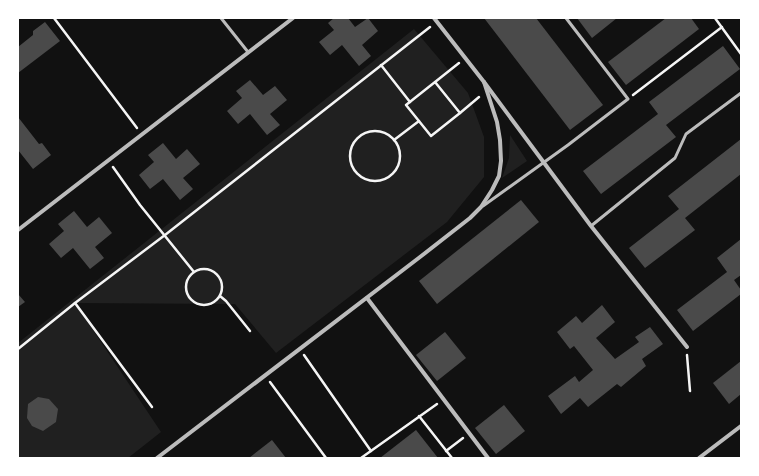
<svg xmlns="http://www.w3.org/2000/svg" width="759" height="476" font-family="Merriweather,serif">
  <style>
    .green { fill: #202020 }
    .building { fill: #4a4a4a }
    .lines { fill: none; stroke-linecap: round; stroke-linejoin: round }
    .path { stroke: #f5f5f5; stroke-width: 2.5 }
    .service { stroke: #bcbcbc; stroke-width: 3 }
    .minor { stroke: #bcbcbc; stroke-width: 4 }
  </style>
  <rect width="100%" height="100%" fill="#111"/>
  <g class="green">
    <path d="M 414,29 L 468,93 L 484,137 L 484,177 L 447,222 L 276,353 L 235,304 L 75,303 L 161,432 L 128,458 L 18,458 L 18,343 Z"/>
    <path d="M 510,135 L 527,161 L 502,178 L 509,158 Z"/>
  </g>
  <g class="building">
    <path d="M 334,18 L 348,18 L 355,27 L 368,18 L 378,31 L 362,45 L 371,56 L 359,66 L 342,45 L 330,55 L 319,42 L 334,30 L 328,23 Z"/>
    <path d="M 484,18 L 536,18 L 603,105 L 570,130 Z"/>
    <path d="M 577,18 L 617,18 L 592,38 Z"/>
    <path d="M 666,18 L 691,18 L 699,29 L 626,85 L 608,62 Z"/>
    <path d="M 45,22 L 60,41 L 18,73 L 18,47 L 33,35 L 33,31 Z"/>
    <path d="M 723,46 L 740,69 L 666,125 L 676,137 L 601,194 L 583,171 L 658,114 L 649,102 Z"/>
    <path d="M 250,80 L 263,95 L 275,86 L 287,100 L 270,114 L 280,125 L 267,135 L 250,114 L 238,124 L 227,111 L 242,98 L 236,91 Z"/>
    <path d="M 18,117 L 39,144 L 42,143 L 51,155 L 33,169 L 18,150 Z"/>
    <path d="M 741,139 L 741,174 L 685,218 L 695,230 L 645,268 L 629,248 L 679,209 L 668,196 Z"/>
    <path d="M 163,143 L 176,159 L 187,149 L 200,164 L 183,178 L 193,189 L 180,200 L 163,179 L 150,189 L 139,175 L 154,162 L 148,155 Z"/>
    <path d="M 521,200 L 539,222 L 437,304 L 419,281 Z"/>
    <path d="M 74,211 L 87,227 L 99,217 L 112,233 L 95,247 L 104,258 L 90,269 L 73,248 L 61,258 L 49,244 L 64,231 L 58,224 Z"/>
    <path d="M 741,239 L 741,275 L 734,280 L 741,290 L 741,294 L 693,331 L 677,310 L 727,272 L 717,258 Z"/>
    <path d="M 18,294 L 25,302 L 18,307 Z"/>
    <path d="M 602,305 L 615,322 L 596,338 L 615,359 L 639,342 L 635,337 L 650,327 L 663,344 L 642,359 L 646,366 L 621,387 L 617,384 L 588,407 L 580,398 L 561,414 L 548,396 L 575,376 L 579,382 L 593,370 L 574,346 L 570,349 L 557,332 L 576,316 L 582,323 Z"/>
    <path d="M 445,332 L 466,358 L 437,381 L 416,355 Z"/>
    <path d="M 741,361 L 741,394 L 729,404 L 713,383 Z"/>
    <path d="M 38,397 L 49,399 L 58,409 L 56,422 L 43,431 L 32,426 L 27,418 L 28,404 Z"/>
    <path d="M 504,405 L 525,431 L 496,454 L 475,428 Z"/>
    <path d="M 416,430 L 438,458 L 380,458 Z"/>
    <path d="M 272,440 L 286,458 L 249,458 Z"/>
  </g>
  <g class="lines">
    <g class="path">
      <path d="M 54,18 L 137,128"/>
      <path d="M 715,18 L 741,54"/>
      <path d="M 381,65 L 410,102"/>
      <path d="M 435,82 L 460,113 L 431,136 L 406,105 L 459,63"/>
      <path d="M 633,95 L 722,27"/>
      <path d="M 460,113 L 479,97"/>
      <circle cx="375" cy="156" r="25"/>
      <path d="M 394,140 L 419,121"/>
      <path d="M 113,167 L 140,205 L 194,272"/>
      <circle cx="204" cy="287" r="18"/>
      <path d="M 220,296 L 226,301 L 250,331"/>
      <path d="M 75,303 L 152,407"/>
      <path d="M 18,349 L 75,303 L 165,235 L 430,27"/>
      <path d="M 304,355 L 371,451"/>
      <path d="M 687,355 L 690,391"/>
      <path d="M 270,382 L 326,458"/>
      <path d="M 419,416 L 452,458"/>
      <path d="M 446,451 L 463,438"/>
      <path d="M 361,458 L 437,404"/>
    </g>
    <g class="service">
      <path d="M 221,18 L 248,52"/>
      <path d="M 483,206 L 568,145 L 628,99 L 566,18"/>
      <path d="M 591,226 L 675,158 L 686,134 L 741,93"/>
    </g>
    <g class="minor">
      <path d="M 434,18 L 484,82 L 591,226 L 687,347"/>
      <path d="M 18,230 L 293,18"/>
      <path d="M 367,298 L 488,458"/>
      <path d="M 157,458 L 420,257 L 470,218 L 481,207 L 492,190 L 499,176 L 501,161 L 500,140 L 497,122 L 484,82"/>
      <path d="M 699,458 L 741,426"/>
    </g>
  </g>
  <rect width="759" height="476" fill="none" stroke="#ffffff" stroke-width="38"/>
</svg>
